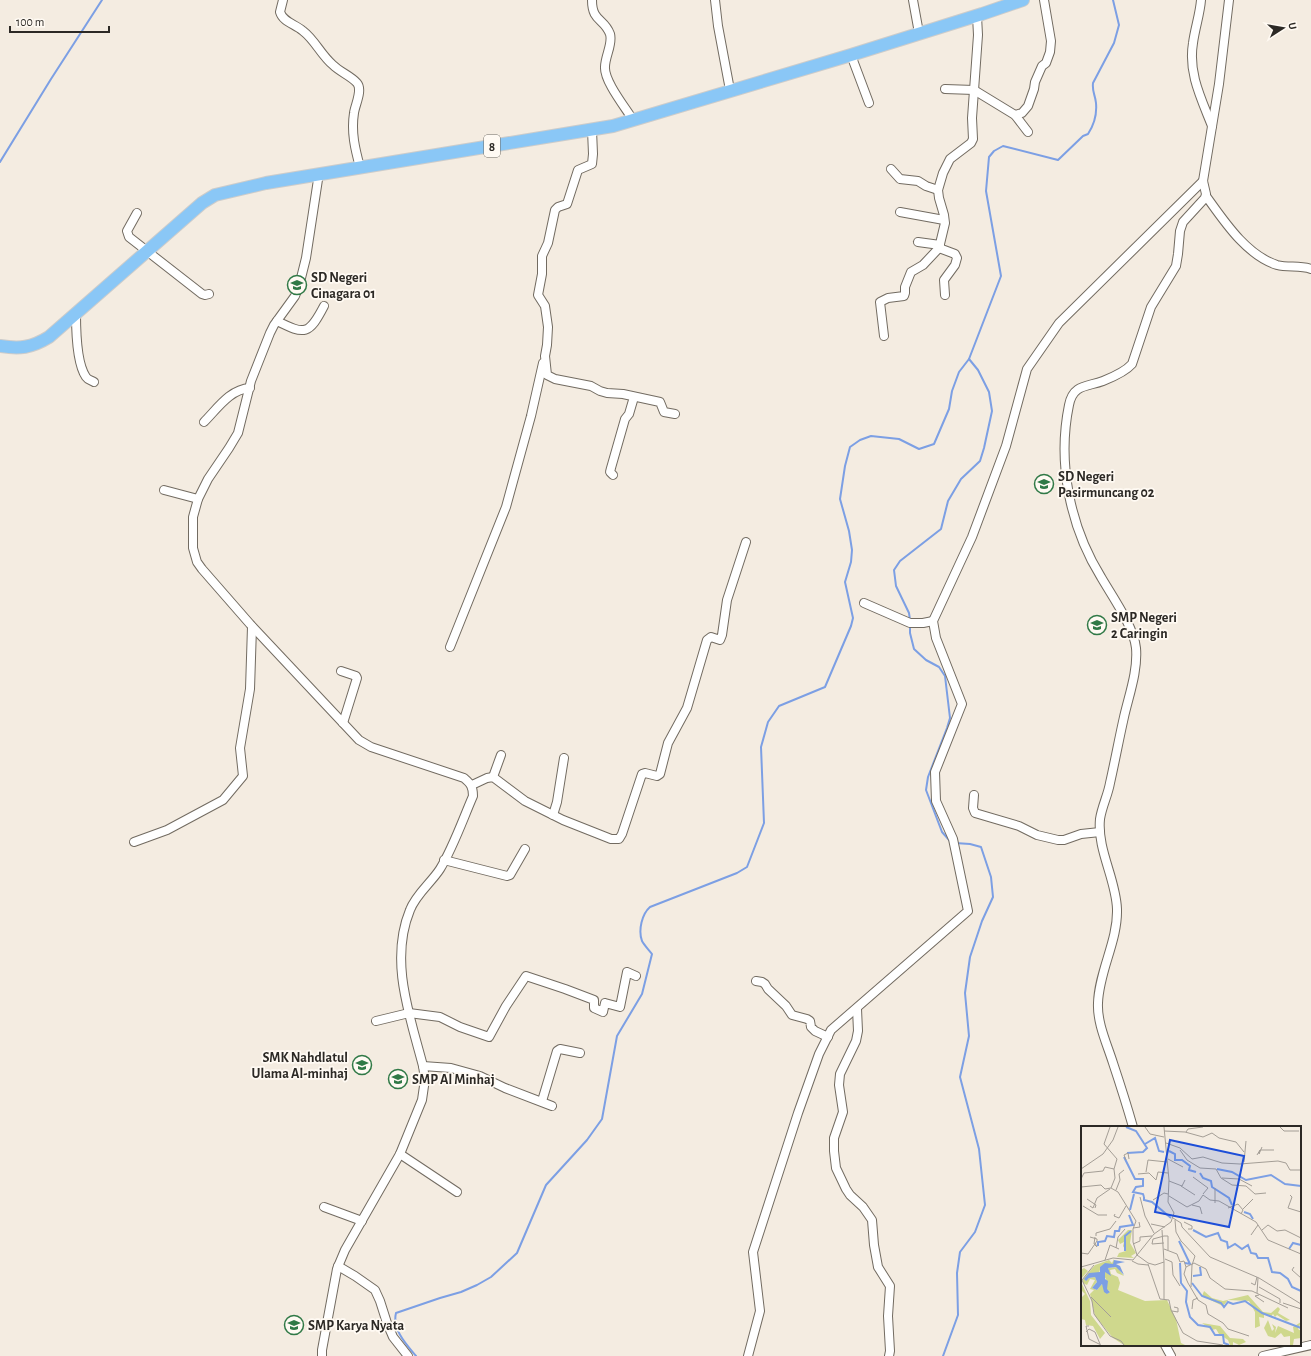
<svg xmlns="http://www.w3.org/2000/svg" width="1311" height="1356" font-family="'Alegreya Sans',sans-serif">
  <style>
    .lines { fill: none; stroke-linecap: round; stroke-linejoin: round }
    .stream { stroke: #7c9fe4; stroke-width: 2 }
    .minor-casing { stroke: #726b61; stroke-width: 10 }
    .highway-casing { stroke: #cccccb; stroke-width: 14 }
    .minor { stroke: #fff; stroke-width: 8 }
    .highway { stroke: #8ac7f6; stroke-width: 12 }
    .labels { text-anchor: middle; stroke-width: 3.5; stroke-linejoin: round; paint-order: stroke }
    .shield { fill: #fffaf3; stroke: #6b6863; stroke-width: 1 }
    .shield-label { font-size: 13px; font-weight: bold; fill: #2c2925 }
    .poi-label { font-size: 14px; font-weight: bold; fill: #2c2925; stroke: #fffaf3; text-anchor: start }
    .inset-river { fill: none; stroke: #7c9fe4; stroke-width: 2 }
    .inset-road { fill: none; stroke: #a49e96; stroke-width: 1 }
    .view { fill: #1d4ed8; fill-opacity: 0.15; stroke: #1d4ed8; stroke-width: 2 }
    .inset-edge { fill: none; stroke: #2c2925; stroke-width: 2 }
  </style>
  <rect width="100%" height="100%" fill="#f4ece1"/>
  <g class="lines">
    <g class="stream">
      <path d="M 0,162 L 51,79 L 102,0"/>
      <path d="M 910,620 L 909,613 L 896,586 L 894,570 L 900,561 L 941,529 L 948,501 L 961,479 L 980,461 L 984,448 L 992,411 L 989,392 L 978,370 L 969,359"/>
      <path d="M 910,625 L 910,633 L 914,649 L 926,660 L 939,667 L 945,676 L 950,718 L 947,728 L 928,777 L 926,790 L 942,832 L 950,841"/>
      <path d="M 416,1356 C 406,1344 392,1329 396,1313 L 440,1298 L 461,1292 L 477,1285 L 491,1277 L 517,1253 L 546,1185 L 587,1140 L 602,1119 L 617,1036 L 642,994 L 652,954 C 649,950 644,945 642,941 C 638,930 642,914 650,907 L 737,873 L 747,867 L 764,823 L 761,747 L 768,722 L 779,706 L 825,687 L 851,626 L 853,618 L 845,582 L 851,562 L 852,550 L 849,531 L 840,499 L 845,466 L 850,447 L 860,440 L 871,436 L 899,439 L 919,449 L 934,444 L 949,409 L 952,391 L 959,372 L 969,359 L 1001,276 L 986,191 L 989,157 L 994,151 L 1003,146 L 1058,160 L 1083,136 L 1088,134 C 1094,125 1097,114 1096,103 C 1095,94 1092,92 1093,83 L 1114,43 L 1119,25 L 1113,0"/>
      <path d="M 943,1356 L 958,1315 L 957,1273 L 960,1252 L 975,1232 L 985,1205 L 979,1149 L 960,1077 L 969,1036 L 965,993 L 970,957 L 982,921 L 993,897 L 991,877 L 981,847 L 970,844 L 955,843"/>
    </g>
    <g class="minor-casing">
      <g id="minor">
        <path d="M 283,0 L 280,12 C 283,22 295,24 303,31 C 315,40 321,55 333,65 C 340,72 351,76 357,83 C 363,90 355,105 354,113 C 351,132 355,149 360,167"/>
        <path d="M 592,0 C 592,22 604,18 610,34 C 613,44 605,56 605,67 C 604,81 625,107 633,120"/>
        <path d="M 715,0 L 718,26 L 730,90"/>
        <path d="M 913,0 L 919,33"/>
        <path d="M 1201,0 C 1200,14 1195,28 1193,43 C 1188,73 1201,98 1212,126"/>
        <path d="M 851,55 L 869,103"/>
        <path d="M 945,89 L 974,90 L 1015,115 L 1028,132"/>
        <path d="M 1015,115 L 1022,113 L 1028,106 L 1034,89 L 1035,82 L 1042,66 L 1046,63 L 1050,52 L 1051,41 L 1044,0"/>
        <path d="M 592,130 L 593,154 L 592,164 L 578,170 L 567,204 L 558,207 L 555,210 L 548,243 L 542,256 L 542,274 L 538,295 L 545,306 L 548,327 L 547,345 L 545,356 L 547,375 L 555,379 L 591,386 L 600,391 L 607,393 L 623,394 L 660,402 L 664,412 L 675,414"/>
        <path d="M 891,169 L 900,179 L 918,181 L 926,186 L 938,190"/>
        <path d="M 319,173 L 306,258 L 299,286 L 295,296 L 274,325 L 270,333 L 251,381 L 238,433 L 229,448 L 208,479 L 198,499 L 193,517 L 193,548 L 197,562 L 202,569 L 250,624 L 359,740 L 371,747 L 464,778 C 471,784 473,787 473,796 C 463,819 453,848 440,869 C 431,883 416,894 410,910 C 389,961 410,1016 423,1066 L 425,1079 L 422,1100 L 400,1154 L 345,1250 L 337,1269 L 322,1350 L 322,1356"/>
        <path d="M 1206,196 C 1224,221 1246,255 1277,265 C 1288,268 1300,265 1311,269"/>
        <path d="M 900,212 L 944,220"/>
        <path d="M 137,213 L 127,231 L 129,237 L 202,294 L 205,295 L 209,294"/>
        <path d="M 918,242 L 940,245"/>
        <path d="M 939,248 L 955,254 L 957,258 L 955,265 L 944,280 L 945,295"/>
        <path d="M 76,314 C 76,330 77,364 86,377 C 88,380 91,380 94,382"/>
        <path d="M 277,321 C 305,335 309,335 324,306"/>
        <path d="M 884,336 L 880,302 L 888,298 L 904,296 L 905,293 L 905,287 L 911,272 L 923,265 L 939,248 L 945,223 L 944,215 L 939,198 L 938,190 L 943,173 L 950,159 L 971,143 L 973,139 L 972,118 L 978,35 L 977,16"/>
        <path d="M 204,422 C 217,409 230,389 250,388"/>
        <path d="M 613,475 L 610,472 L 611,468 L 625,419 L 629,414 L 634,397"/>
        <path d="M 164,490 L 198,499"/>
        <path d="M 864,603 L 910,623 L 923,623 L 933,621"/>
        <path d="M 450,647 L 506,507 L 531,416 L 543,363"/>
        <path d="M 341,671 L 356,676 L 357,678 L 343,723"/>
        <path d="M 493,777 L 501,755"/>
        <path d="M 472,785 L 487,778 L 493,777 L 525,801 L 563,820 L 611,839 L 619,839 L 622,834 L 642,774 L 645,773 L 657,776 L 660,774 L 668,743 L 687,708 L 707,640 L 711,637 L 720,640 L 722,635 L 727,600 L 746,542"/>
        <path d="M 974,795 L 973,808 L 975,813 L 1019,826 L 1037,835 L 1058,840 L 1064,840 L 1081,834 L 1100,832"/>
        <path d="M 553,815 L 557,802 L 564,758"/>
        <path d="M 134,842 L 167,830 L 223,800 L 243,776 L 240,748 L 250,689 L 252,627"/>
        <path d="M 444,860 L 507,876 L 510,875 L 525,849"/>
        <path d="M 756,981 L 762,982 L 765,984 L 768,989 L 786,1006 L 792,1015 L 807,1019 L 810,1021 L 811,1027 L 815,1031 L 828,1037"/>
        <path d="M 857,1009 L 858,1031 L 856,1041 L 840,1074 L 839,1085 L 843,1112 L 834,1138 L 834,1151 L 836,1168 L 846,1189 L 850,1195 L 863,1207 L 872,1220 L 874,1245 L 878,1267 L 890,1286 L 888,1316 L 890,1351 L 889,1356"/>
        <path d="M 376,1021 L 409,1013 L 440,1017 L 460,1027 L 489,1037 L 506,1006 L 526,976 L 565,989 L 594,1000 L 594,1008 L 603,1012 L 605,1003 L 620,1007 L 627,972 L 636,976"/>
        <path d="M 423,1066 L 451,1068 L 480,1076 L 505,1088 L 552,1106"/>
        <path d="M 542,1101 L 557,1051 L 560,1049 L 580,1053"/>
        <path d="M 1133,1127 C 1127,1106 1120,1084 1113,1063 C 1107,1044 1097,1023 1098,1003 C 1099,971 1118,941 1117,909 C 1116,879 1097,850 1100,819 C 1102,806 1108,795 1110,783 C 1115,761 1119,739 1124,717 C 1129,695 1138,671 1136,648 C 1134,627 1112,596 1101,577 C 1070,527 1057,463 1069,405 C 1073,384 1087,387 1103,381 C 1113,377 1125,372 1132,364 L 1151,307 L 1176,266 L 1178,254 L 1180,231 L 1183,222 L 1205,198 L 1206,194 L 1203,181 L 1219,84 L 1229,0"/>
        <path d="M 400,1154 L 457,1192"/>
        <path d="M 324,1207 L 362,1221"/>
        <path d="M 338,1266 L 355,1276 L 375,1290 L 380,1301 L 387,1323 L 393,1337 L 408,1356"/>
        <path d="M 1165,1345 L 1171,1356"/>
        <path d="M 748,1356 L 760,1311 L 753,1252 L 798,1113 L 819,1054 L 831,1030 L 968,911 L 953,839 L 936,801 L 935,772 L 962,704 L 936,638 L 933,621 L 972,537 L 1006,446 L 1027,369 L 1059,323 L 1203,181"/>
        <path d="M 1263,1356 L 1311,1345"/>
      </g>
    </g>
    <g class="highway-casing">
      <path id="highway" d="M 0,346 C 20,349 31,348 49,337 L 202,203 L 215,195 L 266,183 L 613,126 L 851,55 L 982,14 L 1023,0"/>
    </g>
    <use href="#minor" class="minor"/>
    <use href="#highway" class="highway"/>
  </g>
  <defs>
    <g id="school-ring" transform="scale(1)"><circle r="9.5" fill="#fffaf3" stroke="#307946" stroke-width="1.5"/><path d="M0-5L7-2L0 1L-7-2ZM-4 1L0 2.5L4 1V4Q0 6-4 4Z" fill="#307946"/></g>
  </defs>
  <g fill-rule="evenodd">
    <use href="#school-ring" x="297" y="285"/>
    <use href="#school-ring" x="1044" y="484"/>
    <use href="#school-ring" x="1097" y="625"/>
    <use href="#school-ring" x="362" y="1065"/>
    <use href="#school-ring" x="398" y="1079"/>
    <use href="#school-ring" x="294" y="1325"/>
  </g>
  <g class="labels">
    <rect class="shield" x="484" y="135" width="16" height="22" rx="3"/>
    <g class="shield-label">
      <text x="492" y="151">8</text>
    </g>
    <g class="poi-label">
      <text x="311" y="282">SD Negeri<tspan x="311" dy="16">Cinagara 01</tspan></text>
      <text x="1058" y="481">SD Negeri<tspan x="1058" dy="16">Pasirmuncang 02</tspan></text>
      <text x="1111" y="622">SMP Negeri<tspan x="1111" dy="16">2 Caringin</tspan></text>
      <text x="348" y="1062" text-anchor="end">SMK Nahdlatul<tspan x="348" dy="16">Ulama Al-minhaj</tspan></text>
      <text x="412" y="1084">SMP Al Minhaj</text>
      <text x="308" y="1330">SMP Karya Nyata</text>
    </g>
  </g>
  <g transform="translate(1081 1126)">
    <rect width="220" height="220" fill="#f4ece1"/>
    <path d="M 47,104 L 51,104 L 49,117 L 55,127 L 50,130 L 53,132 L 36,131 L 38,127 L 45,125 L 42,120 L 43,116 L 39,118 L 37,114 ZM 33,133 L 33,138 L 20,140 L 18,147 L 9,147 L 4,155 L 8,152 L 14,151 L 16,156 L 11,162 L 16,164 L 21,158 L 26,168 L 29,165 L 26,164 L 26,155 L 22,148 L 24,145 L 28,147 L 27,142 L 36,141 L 43,150 L 36,147 L 34,143 L 29,144 L 30,148 L 37,151 L 39,157 L 37,164 L 64,175 L 86,174 L 95,193 L 100,217 L 104,219 L 43,219 L 32,212 L 14,190 L 9,168 L 13,164 L 9,163 L 14,154 L 9,153 L 6,159 L 2,157 L 2,153 L 14,139 L 28,134 L 31,137 ZM 3,142 L 7,145 L 0,153 L 1,158 L 9,175 L 10,189 L 24,207 L 19,213 L 12,200 L 5,199 L 4,194 L 0,193 L 0,172 L 4,168 L 0,164 L 0,144 ZM 123,165 L 131,172 L 142,175 L 167,169 L 182,186 L 190,187 L 197,181 L 199,183 L 197,187 L 209,194 L 205,195 L 196,189 L 194,191 L 192,188 L 190,191 L 183,188 L 183,192 L 178,191 L 179,200 L 174,202 L 174,186 L 168,175 L 147,174 L 142,180 L 121,170 ZM 187,194 L 191,205 L 193,203 L 191,198 L 195,201 L 194,207 L 197,200 L 213,207 L 212,201 L 220,196 L 217,203 L 220,205 L 220,212 L 213,213 L 212,219 L 209,219 L 209,210 L 203,211 L 200,207 L 194,212 L 187,210 L 183,202 ZM 121,197 L 139,200 L 149,212 L 162,213 L 165,216 L 158,219 L 152,216 L 152,219 L 149,219 L 147,214 L 138,208 L 135,203 L 131,204 Z" fill="#cfd88d"/>
    <path d="M 33,134 L 44,136 L 35,138 L 39,140 L 43,149 L 35,141 L 27,142 L 30,150 L 24,146 L 24,153 L 27,155 L 26,163 L 29,166 L 26,168 L 23,166 L 21,158 L 16,164 L 11,162 L 16,156 L 14,151 L 8,152 L 5,155 L 3,153 L 8,147 L 19,146 L 19,141 L 24,137 L 32,138 Z" fill="#7c9fe4"/>
    <path class="inset-river" d="M 45,1 L 55,5 L 66,22 L 62,26 L 46,27M 64,18 L 74,12 L 78,25 L 83,26M 88,25 L 94,28 L 94,34 L 101,34 L 109,40 L 108,44 L 115,46M 43,31 L 54,53 L 62,53 L 62,60 L 55,61 L 52,66 L 62,68 L 63,71M 136,43 L 151,46 L 165,54 L 190,49 L 204,58 L 220,60M 119,47 L 122,52 L 130,55 L 131,61 L 148,72 L 151,79M 63,71 L 63,74 L 71,76 L 90,92M 49,84 L 53,68M 163,86 L 169,88 L 172,93M 112,104 L 125,111 L 137,107 L 140,114 L 146,116 L 147,122 L 154,118 L 161,123 L 167,119 L 170,127 L 175,128 L 177,132 L 187,132 L 191,146 L 199,147 L 207,153 L 211,161 L 220,165M 98,115 L 109,138 L 104,137M 17,120 L 17,116 L 24,115 L 26,110 L 33,111 L 34,105 L 38,105 L 39,101 L 52,99 L 48,89M 208,123 L 212,117 L 220,119M 44,125 L 44,110 L 50,105M 99,137 L 100,157 L 106,165 L 105,176 L 109,191 L 117,199 L 129,201 L 134,209 L 142,209 L 143,217 L 148,219M 112,150 L 120,149 L 119,141M 111,157 L 121,170 L 140,177 L 143,181 L 147,176 L 152,178 L 164,175 L 181,187 L 220,202"/>
    <path class="inset-road" d="M 64,1 L 69,8 L 83,11M 199,1 L 203,5 L 218,5M 83,5 L 104,6 L 122,11 L 131,7 L 138,12 L 155,16 L 163,26M 105,6 L 107,3 L 122,1M 85,17 L 99,22 L 111,33 L 122,31 L 141,37 L 159,38 L 197,35 L 205,37 L 209,44 L 220,44M 99,24 L 106,34 L 119,42 L 135,43 L 140,52 L 151,59 L 165,60 L 174,68 L 185,67M 179,24 L 193,24M 176,29 L 179,24 L 178,28 L 181,21M 87,33 L 102,41M 45,34 L 43,29 L 47,27 L 48,33M 163,36 L 165,15M 0,43 L 22,28 L 32,14 L 37,1M 65,46 L 67,34 L 86,36M 57,48 L 68,47 L 75,54 L 77,46 L 87,47M 112,51 L 127,62 L 122,68M 141,52 L 158,53 L 171,60M 0,53 L 3,47 L 22,45 L 24,41 L 33,43 L 36,33 L 23,18 L 29,1M 88,55 L 101,60 L 104,54M 100,60 L 114,69M 0,61 L 20,59 L 24,63 L 30,62 L 37,66 L 55,95 L 52,103 L 52,116 L 56,129 L 67,137 L 74,139 L 83,136 L 81,104M 30,62 L 34,52 L 33,43M 35,64 L 39,54 L 38,48 L 43,44M 209,69 L 211,71 L 207,82 L 220,86M 88,70 L 106,81 L 118,75 L 122,69 L 129,74 L 138,75 L 175,96 L 187,114 L 220,128M 59,71 L 64,90 L 73,107M 6,73 L 15,79 L 14,82M 72,74 L 83,67 L 87,68M 134,77 L 134,62M 111,79 L 119,81 L 121,88M 2,80 L 17,89 L 26,89M 9,80 L 12,82 L 16,72 L 29,63M 147,82 L 157,78 L 162,84 L 160,88M 162,83 L 172,73M 34,88 L 33,90 L 38,92 L 45,80M 92,92 L 100,97 L 101,101 L 129,131 L 178,152 L 220,178M 94,94 L 95,106 L 100,115 L 114,130 L 111,139 L 110,161M 103,96 L 111,100 L 111,103 L 107,103M 70,98 L 84,101M 52,102 L 59,101 L 58,96M 181,104 L 187,99 L 196,105 L 204,104 L 220,112M 170,109 L 177,99M 15,110 L 15,107 L 29,103 L 35,95M 83,110 L 72,113 L 71,118 L 83,117M 83,110 L 87,110 L 87,124M 14,111 L 13,118 L 16,121 L 14,117M 52,118 L 59,115 L 59,111 L 71,110M 35,122 L 37,111 L 44,103M 83,123 L 96,128 L 99,136 L 103,135 L 105,141 L 113,137 L 125,143 L 129,152 L 144,163 L 171,165 L 207,182M 0,127 L 7,128 L 16,115 L 16,113 L 9,111M 84,133 L 91,136 L 92,149 L 99,160M 24,134 L 29,119 L 38,123M 51,135 L 57,138 L 67,139M 83,136 L 83,173M 67,138 L 79,173 L 88,174 L 90,184 L 102,207 L 116,215 L 142,219M 13,139 L 1,154 L 11,175 L 13,188 L 29,210 L 40,215 L 43,219M 0,141 L 32,132 L 52,134 L 73,108 L 90,96 L 93,87 L 87,76 L 88,54 L 83,1M 105,141 L 103,148 L 107,157 L 117,174 L 125,179 L 127,188 L 142,197 L 147,203 L 168,210M 213,141 L 211,144 L 220,152M 170,157 L 174,159 L 176,151M 178,161 L 199,173 L 199,177M 176,167 L 177,152M 178,169 L 174,170 L 183,176M 10,171 L 30,191M 202,177 L 220,183M 111,183 L 112,174 L 117,172M 91,185 L 97,186 L 97,182 L 93,181M 8,200 L 5,200 L 8,213 L 20,219M 5,206 L 8,203 L 14,206 L 19,218"/>
    <path class="view" d="M 89,14 L 163,30 L 148,101 L 74,86 Z"/>
    <rect width="220" height="220" class="inset-edge"/>
  </g>
  <g transform="translate(1283 28) rotate(78)" stroke="#fffaf3" stroke-width="3" paint-order="stroke">
  <path d="M0-3L7 15L0 10L-7 15Z" fill="#2c2925"/>
  <text y="-6" font-size="11" font-weight="bold" text-anchor="middle" fill="#2c2925">U</text>
  </g>
  <path d="M10 26v6h99v-6" fill="none" stroke="#2c2925" stroke-width="2"/>
  <text x="16" y="26" font-size="12" fill="#2c2925" stroke="#fffaf3" stroke-width="3" paint-order="stroke">100 m</text>
</svg>
